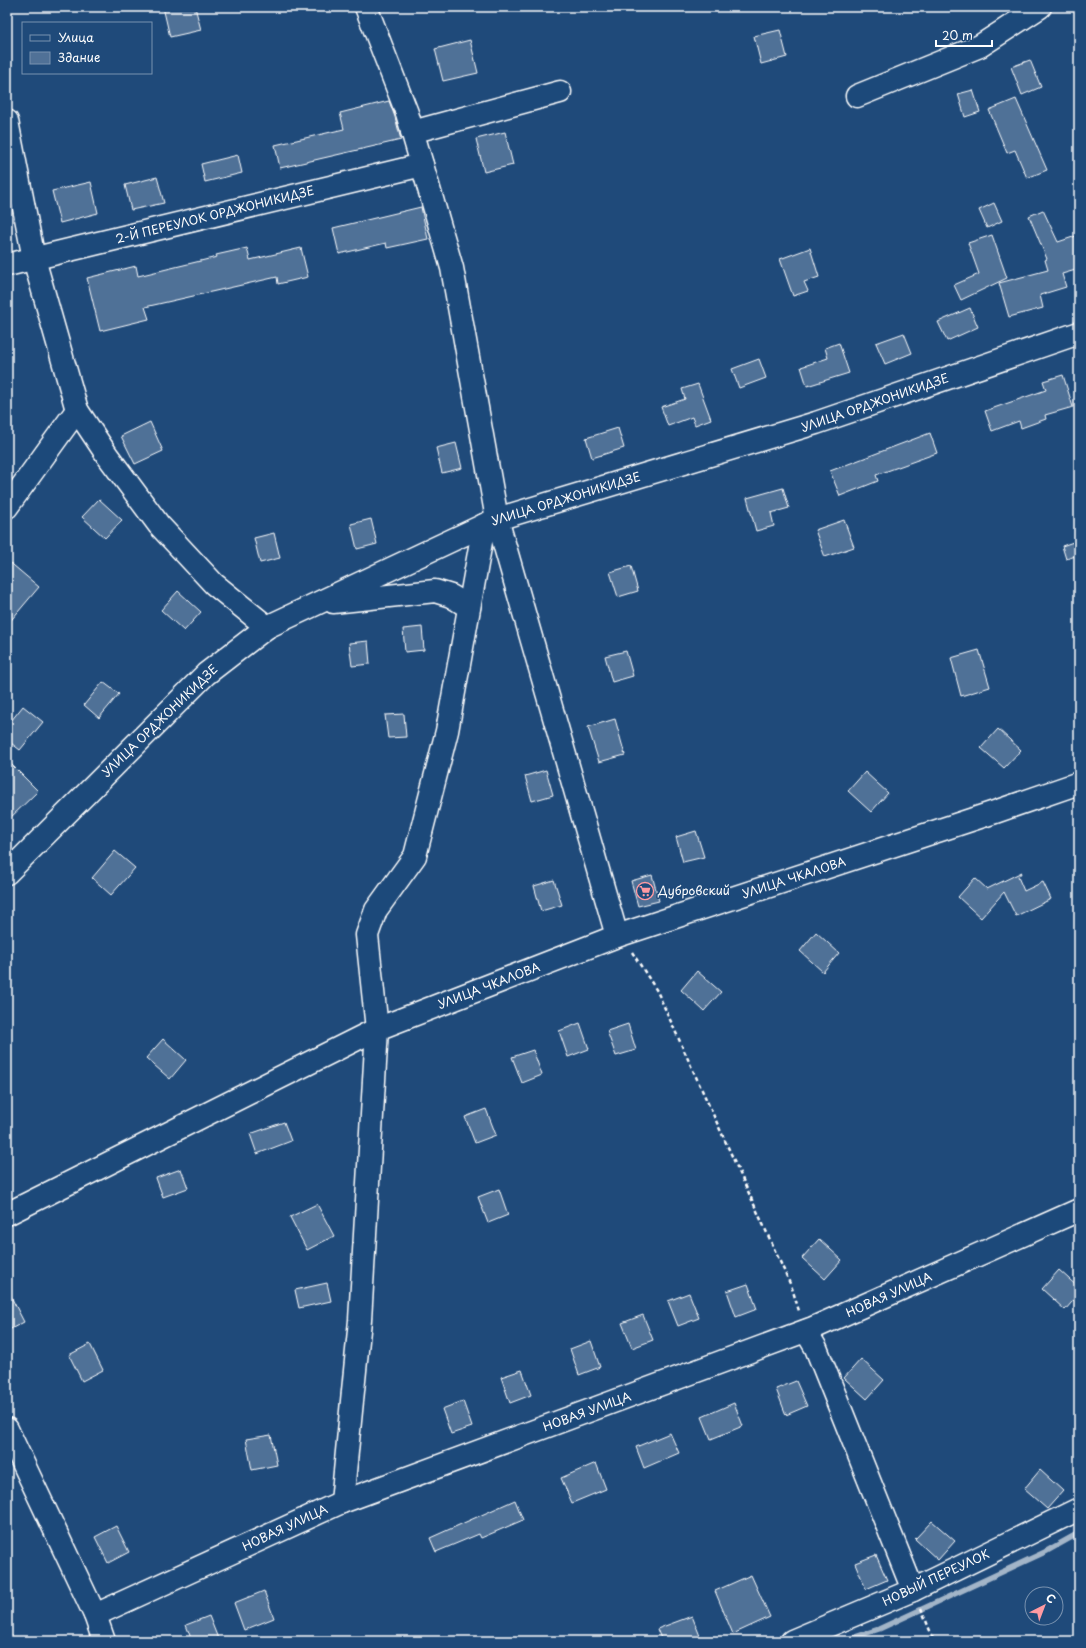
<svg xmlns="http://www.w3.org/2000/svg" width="1086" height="1648" font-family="'Playpen Sans',sans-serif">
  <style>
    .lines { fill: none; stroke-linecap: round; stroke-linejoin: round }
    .stream { stroke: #a3b5c8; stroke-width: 5.5 }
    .building { fill: #507197; stroke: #fff }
    .minor-casing { stroke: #fff; stroke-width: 25 }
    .path { stroke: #fff; stroke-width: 2.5; stroke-dasharray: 4 3; stroke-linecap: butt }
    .minor { stroke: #1f4a7a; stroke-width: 22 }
    .labels { text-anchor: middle; stroke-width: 3; stroke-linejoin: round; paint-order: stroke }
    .street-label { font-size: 12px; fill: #fff; stroke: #1f4a7a }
    .poi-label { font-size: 12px; fill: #fff; stroke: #1f4a7a; text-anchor: start }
  </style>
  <rect width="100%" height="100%" fill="#1f4a7a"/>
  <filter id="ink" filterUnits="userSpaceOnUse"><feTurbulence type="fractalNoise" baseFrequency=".025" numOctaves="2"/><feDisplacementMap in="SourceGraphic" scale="8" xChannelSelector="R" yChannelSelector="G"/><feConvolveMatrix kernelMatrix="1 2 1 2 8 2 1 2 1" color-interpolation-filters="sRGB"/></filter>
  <g filter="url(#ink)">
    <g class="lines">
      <path class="stream" d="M 843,1641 L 879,1629 L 1045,1552 L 1079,1533"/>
    </g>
    <g class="building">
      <path d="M 163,7 L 195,7 L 201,30 L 170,37 Z"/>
      <path d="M 780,30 L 787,57 L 761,64 L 754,36 Z"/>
      <path d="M 470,40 L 478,73 L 443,81 L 435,49 Z"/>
      <path d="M 1030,60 L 1041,87 L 1022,95 L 1011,67 Z"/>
      <path d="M 973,90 L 980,112 L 965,117 L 958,94 Z"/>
      <path d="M 1016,99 L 1047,170 L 1027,178 L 1015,150 L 1007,153 L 989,110 Z"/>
      <path d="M 389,101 L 395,117 L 401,140 L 280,168 L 275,145 L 344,129 L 340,113 Z"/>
      <path d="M 505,132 L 513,165 L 484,172 L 476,139 Z"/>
      <path d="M 238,155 L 242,173 L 205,182 L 201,164 Z"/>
      <path d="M 157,177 L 164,203 L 131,210 L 125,185 Z"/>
      <path d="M 91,182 L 98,213 L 60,223 L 52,191 Z"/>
      <path d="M 994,203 L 1002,221 L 987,228 L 979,210 Z"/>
      <path d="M 421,207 L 428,239 L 387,248 L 386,243 L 339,254 L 333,228 Z"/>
      <path d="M 1043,210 L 1058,242 L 1076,236 L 1079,245 L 1079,269 L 1062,274 L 1066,287 L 1040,295 L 1043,308 L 1009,317 L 999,283 L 1048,270 L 1045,260 L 1047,259 L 1029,216 Z"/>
      <path d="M 992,235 L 1007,278 L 961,300 L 954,285 L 979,274 L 968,243 Z"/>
      <path d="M 247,248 L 250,260 L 301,248 L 308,277 L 278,284 L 277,277 L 145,307 L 149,319 L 100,331 L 87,278 L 136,266 L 138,276 L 217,257 L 216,255 Z"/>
      <path d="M 810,248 L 819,277 L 804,282 L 808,291 L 793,296 L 780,259 Z"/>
      <path d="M 970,308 L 978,327 L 947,341 L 938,322 Z"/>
      <path d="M 904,333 L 912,353 L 885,364 L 876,343 Z"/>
      <path d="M 839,343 L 849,373 L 807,386 L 801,367 L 828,358 L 825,348 Z"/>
      <path d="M 759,359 L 766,378 L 739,388 L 732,369 Z"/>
      <path d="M 1063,375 L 1073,407 L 1045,415 L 1046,419 L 1021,428 L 1019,421 L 992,431 L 985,411 L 1046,390 L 1043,381 Z"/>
      <path d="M 698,384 L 711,419 L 695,425 L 692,417 L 668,426 L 661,407 L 685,399 L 682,389 Z"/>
      <path d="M 150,422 L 163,451 L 135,464 L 121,436 Z"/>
      <path d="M 618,428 L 624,448 L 592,458 L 586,438 Z"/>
      <path d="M 930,433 L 937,453 L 876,475 L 878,481 L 840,496 L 830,471 Z"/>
      <path d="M 456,443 L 462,468 L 442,473 L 436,448 Z"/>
      <path d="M 783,488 L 789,508 L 771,513 L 774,526 L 756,531 L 747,498 Z"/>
      <path d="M 99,499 L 122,520 L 105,538 L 82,517 Z"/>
      <path d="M 371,519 L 377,544 L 357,549 L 351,524 Z"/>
      <path d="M 844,520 L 854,547 L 825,557 L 815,530 Z"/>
      <path d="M 274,533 L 280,558 L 260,563 L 254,538 Z"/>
      <path d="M 1079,540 L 1079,555 L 1066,559 L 1062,546 Z"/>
      <path d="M 7,560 L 39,587 L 7,625 Z"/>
      <path d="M 631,566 L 638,591 L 618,597 L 610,572 Z"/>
      <path d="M 178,591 L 201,612 L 184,631 L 161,610 Z"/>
      <path d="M 422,627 L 424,650 L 405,652 L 403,629 Z"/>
      <path d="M 368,641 L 370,664 L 352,666 L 349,643 Z"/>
      <path d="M 979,650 L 990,687 L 961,696 L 951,658 Z"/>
      <path d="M 626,651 L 633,676 L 612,682 L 605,656 Z"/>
      <path d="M 103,682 L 119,694 L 99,718 L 84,705 Z"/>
      <path d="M 23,706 L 43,722 L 20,750 L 7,740 L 7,726 Z"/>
      <path d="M 404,714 L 406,737 L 388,738 L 385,715 Z"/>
      <path d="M 615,719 L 625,755 L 599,762 L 588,727 Z"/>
      <path d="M 998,729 L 1021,750 L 1004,768 L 981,748 Z"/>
      <path d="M 7,760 L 38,791 L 7,821 Z"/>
      <path d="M 546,770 L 553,795 L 532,801 L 525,776 Z"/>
      <path d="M 865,772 L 888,793 L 871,812 L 848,791 Z"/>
      <path d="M 696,831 L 704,857 L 683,862 L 676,837 Z"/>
      <path d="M 115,851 L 135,868 L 111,895 L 92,878 Z"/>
      <path d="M 1022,872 L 1018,877 L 1024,891 L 1043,882 L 1051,899 L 1016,916 L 1004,892 L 981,918 L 958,897 L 975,878 L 987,889 Z"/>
      <path d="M 652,875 L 659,901 L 638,906 L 631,881 Z"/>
      <path d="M 554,880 L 562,905 L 541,911 L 534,886 Z"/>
      <path d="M 816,932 L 839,953 L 823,972 L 800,951 Z"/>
      <path d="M 697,971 L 721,992 L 704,1011 L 681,990 Z"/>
      <path d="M 580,1023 L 589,1049 L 568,1057 L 559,1031 Z"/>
      <path d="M 628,1024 L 636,1050 L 616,1056 L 607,1031 Z"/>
      <path d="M 163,1039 L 186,1060 L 170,1079 L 146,1058 Z"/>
      <path d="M 533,1050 L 542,1075 L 522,1083 L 512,1057 Z"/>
      <path d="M 486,1109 L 496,1135 L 475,1143 L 465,1117 Z"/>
      <path d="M 284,1122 L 291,1141 L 257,1154 L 250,1134 Z"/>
      <path d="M 181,1169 L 188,1188 L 163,1197 L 156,1178 Z"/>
      <path d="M 499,1189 L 508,1215 L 488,1223 L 478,1197 Z"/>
      <path d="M 317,1204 L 334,1236 L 307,1250 L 290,1217 Z"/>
      <path d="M 819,1239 L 842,1260 L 825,1279 L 802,1258 Z"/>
      <path d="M 1059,1270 L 1079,1288 L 1079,1294 L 1065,1310 L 1042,1289 Z"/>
      <path d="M 327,1283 L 331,1301 L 299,1308 L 295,1290 Z"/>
      <path d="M 748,1284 L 757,1309 L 736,1317 L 727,1291 Z"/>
      <path d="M 7,1289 L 24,1322 L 7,1331 Z"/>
      <path d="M 689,1293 L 699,1318 L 678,1326 L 668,1301 Z"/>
      <path d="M 643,1315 L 653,1340 L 632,1348 L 622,1323 Z"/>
      <path d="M 591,1341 L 600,1367 L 579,1375 L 570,1349 Z"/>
      <path d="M 90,1344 L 103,1370 L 82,1381 L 69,1355 Z"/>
      <path d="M 861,1359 L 884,1380 L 867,1399 L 844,1378 Z"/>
      <path d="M 522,1370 L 531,1395 L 510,1403 L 501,1377 Z"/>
      <path d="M 796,1381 L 807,1406 L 786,1415 L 776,1389 Z"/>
      <path d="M 463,1401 L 472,1427 L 451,1434 L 442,1409 Z"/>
      <path d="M 734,1403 L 743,1426 L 711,1439 L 702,1417 Z"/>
      <path d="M 670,1433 L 679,1453 L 644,1468 L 636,1447 Z"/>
      <path d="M 271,1435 L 277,1465 L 252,1470 L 246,1439 Z"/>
      <path d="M 596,1463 L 606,1489 L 572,1503 L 561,1478 Z"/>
      <path d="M 1040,1470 L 1063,1491 L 1047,1509 L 1024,1489 Z"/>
      <path d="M 515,1500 L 523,1520 L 481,1538 L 479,1534 L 436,1552 L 430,1538 Z"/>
      <path d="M 932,1521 L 955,1541 L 938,1560 L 915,1539 Z"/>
      <path d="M 116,1526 L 129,1552 L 108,1563 L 95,1537 Z"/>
      <path d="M 876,1555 L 887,1580 L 866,1589 L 855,1563 Z"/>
      <path d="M 751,1575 L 770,1617 L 733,1634 L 715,1591 Z"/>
      <path d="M 264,1591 L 274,1618 L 244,1630 L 234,1603 Z"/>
      <path d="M 209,1616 L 219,1641 L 192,1641 L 186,1625 Z"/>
      <path d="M 692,1616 L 702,1641 L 662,1641 L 657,1629 Z"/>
    </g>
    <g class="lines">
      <g class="minor-casing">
        <g id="minor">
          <path d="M 366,7 L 407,113 L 452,268 L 497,519 L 617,936"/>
          <path d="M 857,96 L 980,46 L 1040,7"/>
          <path d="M 7,121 L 34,259 L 77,410 L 107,455 L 159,525 L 214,584 L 267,627"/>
          <path d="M 412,132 L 560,92"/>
          <path d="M 7,265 L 422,165"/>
          <path d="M 7,507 L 77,410"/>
          <path d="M 333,602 L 435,591 L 451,596 L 469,607"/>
          <path d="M 7,873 L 206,674 L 267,627 L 497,519 L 816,423 L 1079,333"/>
          <path d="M 7,1214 L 377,1029 L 617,936 L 995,812 L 1079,783"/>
          <path d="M 806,1331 L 816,1348 L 913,1590"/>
          <path d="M 7,1429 L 95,1615 L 104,1641"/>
          <path d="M 342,1502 L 360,1320 L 377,1029 L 367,935 L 376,910 L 415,856 L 447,731 L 484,525"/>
          <path d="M 95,1615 L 342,1502 L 813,1328 L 1079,1210"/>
          <path d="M 792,1641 L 913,1590 L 1079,1509"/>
        </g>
      </g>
      <g class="path">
        <path d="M 632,952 L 657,991 L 792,1288 L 799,1311"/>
        <path d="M 921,1608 L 934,1641"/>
      </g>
      <use href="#minor" class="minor"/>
    </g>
  </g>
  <defs>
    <g id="supermarket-ring" transform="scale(0.9)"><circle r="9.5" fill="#1f4a7a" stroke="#ff9aa2" stroke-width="1.5"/><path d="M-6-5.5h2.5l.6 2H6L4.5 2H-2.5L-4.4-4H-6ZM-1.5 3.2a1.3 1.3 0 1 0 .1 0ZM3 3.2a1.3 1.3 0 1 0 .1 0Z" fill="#ff9aa2"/></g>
  </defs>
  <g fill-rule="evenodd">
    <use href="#supermarket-ring" x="645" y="891"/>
  </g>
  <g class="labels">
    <g class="street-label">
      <text transform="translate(215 215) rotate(-14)" y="4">2-Й ПЕРЕУЛОК ОРДЖОНИКИДЗЕ</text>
      <text transform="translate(875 403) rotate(-19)" y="4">УЛИЦА ОРДЖОНИКИДЗЕ</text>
      <text transform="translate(566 499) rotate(-17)" y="4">УЛИЦА ОРДЖОНИКИДЗЕ</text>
      <text transform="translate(160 721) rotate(-44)" y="4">УЛИЦА ОРДЖОНИКИДЗЕ</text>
      <text transform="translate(794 878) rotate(-18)" y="4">УЛИЦА ЧКАЛОВА</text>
      <text transform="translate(489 986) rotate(-21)" y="4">УЛИЦА ЧКАЛОВА</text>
      <text transform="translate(889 1295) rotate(-24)" y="4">НОВАЯ УЛИЦА</text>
      <text transform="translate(587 1412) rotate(-20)" y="4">НОВАЯ УЛИЦА</text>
      <text transform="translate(285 1528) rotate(-25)" y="4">НОВАЯ УЛИЦА</text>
      <text transform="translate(936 1578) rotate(-25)" y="4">НОВЫЙ ПЕРЕУЛОК</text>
    </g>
    <g class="poi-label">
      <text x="658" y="895">Дубровский</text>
    </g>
  </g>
  <rect width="1086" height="1648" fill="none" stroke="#1f4a7a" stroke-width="24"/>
  <rect x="12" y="12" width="1062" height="1624" fill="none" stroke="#fff" stroke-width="1.5" filter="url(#ink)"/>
  <rect x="22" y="22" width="130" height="52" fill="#1f4a7a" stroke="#7992af"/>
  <rect x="30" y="35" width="20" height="6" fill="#1f4a7a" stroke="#7992af"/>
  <text x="58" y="42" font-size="12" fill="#ffffff">Улица</text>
  <rect x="30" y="52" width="20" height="12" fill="#507197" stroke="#7992af"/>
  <text x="58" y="62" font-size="12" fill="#ffffff">Здание</text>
  <g transform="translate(1044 1606) rotate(42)"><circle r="19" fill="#1f4a7a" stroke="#7992af"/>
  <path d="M0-3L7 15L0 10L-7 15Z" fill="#ff9aa2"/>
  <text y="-6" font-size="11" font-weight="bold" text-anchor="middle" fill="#ffffff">С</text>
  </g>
  <path d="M936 40v6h56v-6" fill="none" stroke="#ffffff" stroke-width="2"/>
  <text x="942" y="40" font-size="12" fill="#ffffff" stroke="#1f4a7a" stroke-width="3" paint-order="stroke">20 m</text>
</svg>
